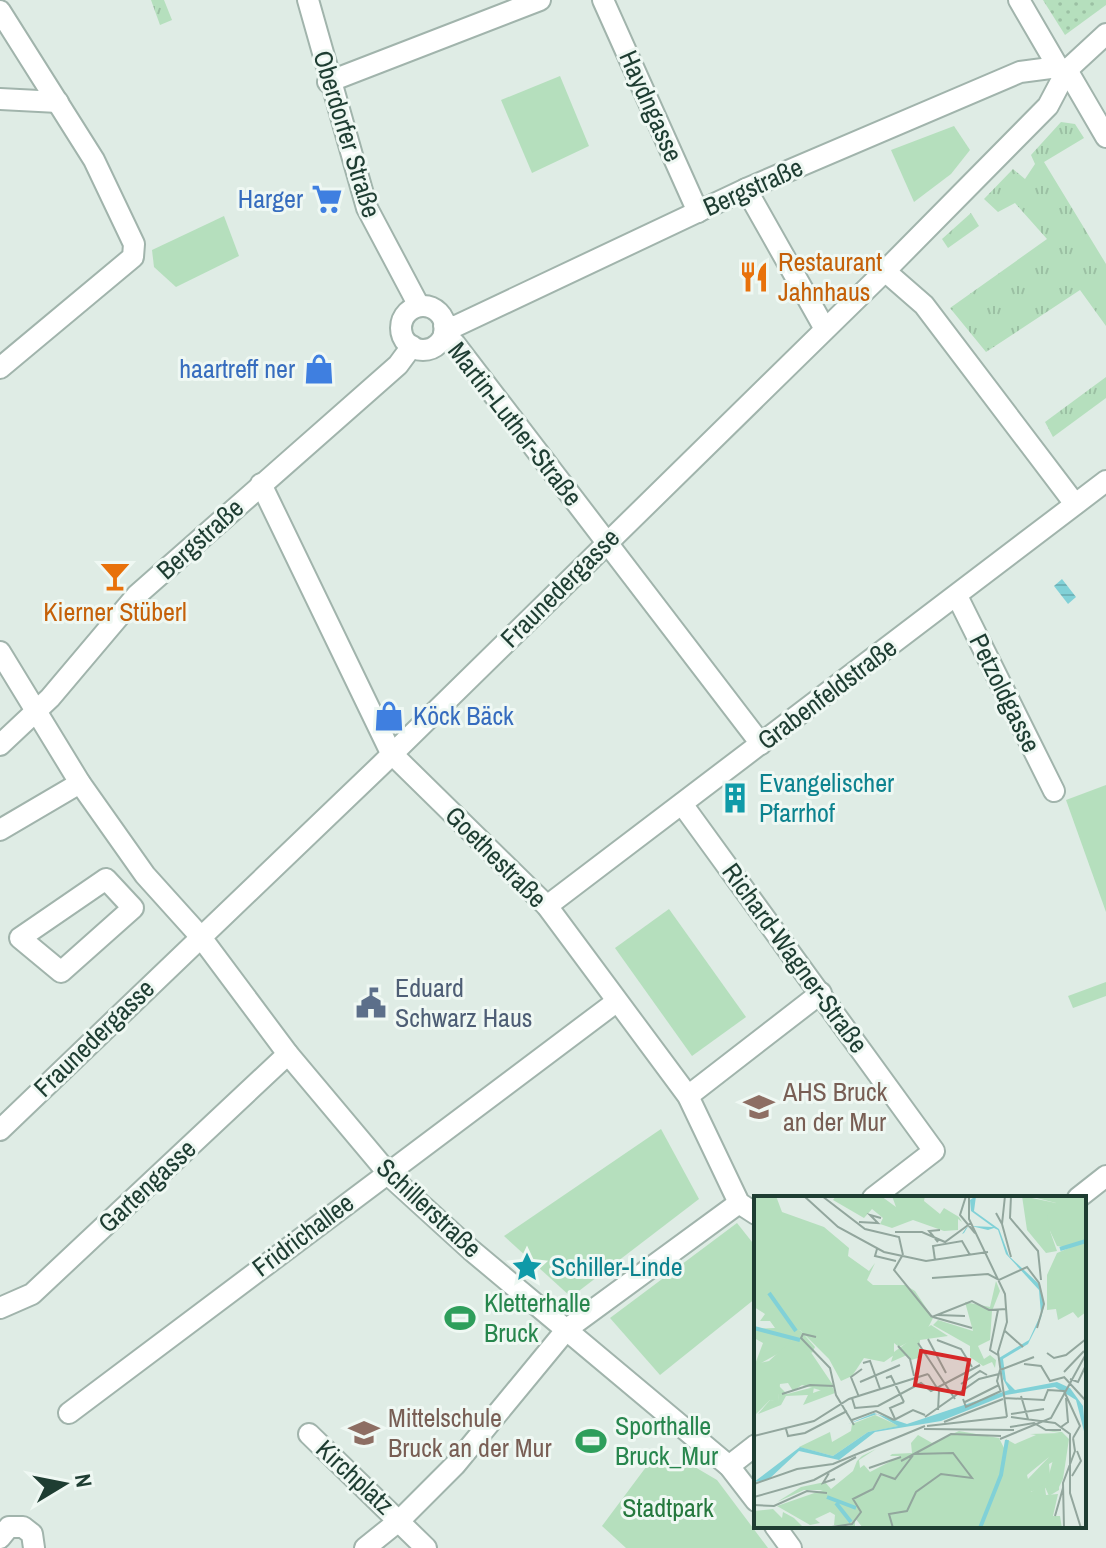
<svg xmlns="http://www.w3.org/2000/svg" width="1106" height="1548" font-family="'Archivo Narrow',sans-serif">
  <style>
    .grass { fill: url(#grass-tufts) }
    .park { fill: #b5dfbd }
    .garden { fill: url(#garden-dots) }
    .water { fill: url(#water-rules) }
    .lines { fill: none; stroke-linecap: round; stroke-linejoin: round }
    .minor-casing { stroke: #a1b4ac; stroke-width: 24 }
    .minor { stroke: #fff; stroke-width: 20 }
    .labels { text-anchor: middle; stroke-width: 6; stroke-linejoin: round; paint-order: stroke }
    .street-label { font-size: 26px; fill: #1e3d32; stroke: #eff8f3 }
    .shop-label { font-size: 26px; fill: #366cbe; stroke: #eff8f3; text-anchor: end }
    .food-label { font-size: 26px; fill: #c56008; stroke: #eff8f3; text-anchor: start }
    .culture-label { font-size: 26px; fill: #0d838f; stroke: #eff8f3; text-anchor: start }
    .service-label { font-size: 26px; fill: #4e5e75; stroke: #eff8f3; text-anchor: start }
    .education-label { font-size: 26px; fill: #785e54; stroke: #eff8f3; text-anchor: start }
    .leisure-label { font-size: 26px; fill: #27864d; stroke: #eff8f3; text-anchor: start }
    .park-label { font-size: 26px; fill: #25783d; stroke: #eff8f3 }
    .inset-river { fill: none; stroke: #81d1d7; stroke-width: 4 }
    .inset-road { fill: none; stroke: #92a69d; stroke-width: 2 }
    .view { fill: #d62828; fill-opacity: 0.15; stroke: #d62828; stroke-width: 4 }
    .inset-edge { fill: none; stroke: #1e3d32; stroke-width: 4 }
  </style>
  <defs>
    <pattern id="grass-tufts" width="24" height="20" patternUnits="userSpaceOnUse" patternTransform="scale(2)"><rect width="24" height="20" fill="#b5dfbd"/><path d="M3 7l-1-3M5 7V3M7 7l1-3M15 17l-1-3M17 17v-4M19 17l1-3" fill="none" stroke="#9bc0a3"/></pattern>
    <pattern id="garden-dots" width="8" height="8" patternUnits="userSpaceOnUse" patternTransform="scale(2)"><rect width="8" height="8" fill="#b5dfbd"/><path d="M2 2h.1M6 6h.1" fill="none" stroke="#9bc0a3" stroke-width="1.8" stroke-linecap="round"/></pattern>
    <pattern id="water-rules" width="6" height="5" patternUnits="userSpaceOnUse" patternTransform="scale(2)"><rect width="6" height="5" fill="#81d1d7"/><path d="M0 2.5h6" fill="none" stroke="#6fb4b9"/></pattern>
  </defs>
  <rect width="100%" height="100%" fill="#dfece5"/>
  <g class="grass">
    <path d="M 151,0 L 164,0 L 172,20 L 160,25 Z"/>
    <path d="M 1061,122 L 1075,124 L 1084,138 L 1044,162 L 1106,264 L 1106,326 L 1080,290 L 986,352 L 950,308 L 1047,239 L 1015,203 L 998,212 L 984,199 L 1013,169 L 1025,179 L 1035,164 L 1031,155 Z"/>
    <path d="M 971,213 L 979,226 L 948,248 L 942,239 Z"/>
    <path d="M 1106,377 L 1106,398 L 1053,437 L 1045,422 Z"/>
  </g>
  <g class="park">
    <path d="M 560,76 L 589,146 L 532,173 L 501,100 Z"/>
    <path d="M 954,126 L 970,150 L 951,174 L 914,202 L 891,150 Z"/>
    <path d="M 224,216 L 239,256 L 176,287 L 154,267 L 152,250 Z"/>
    <path d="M 1106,785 L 1106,912 L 1066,800 Z"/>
    <path d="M 669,909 L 746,1017 L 692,1056 L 615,948 Z"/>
    <path d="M 1106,982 L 1106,996 L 1073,1008 L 1068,996 Z"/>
    <path d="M 661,1129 L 699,1199 L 571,1297 L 504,1236 Z"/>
    <path d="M 737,1223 L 756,1247 L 756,1298 L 660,1375 L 610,1318 Z"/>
    <path d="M 655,1455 L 676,1469 L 683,1460 L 717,1480 L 768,1548 L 626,1548 L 602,1526 Z"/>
  </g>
  <path class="garden" d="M 1043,0 L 1106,0 L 1106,5 L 1065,35 Z"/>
  <path class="water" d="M 1062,579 L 1076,597 L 1068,604 L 1054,586 Z"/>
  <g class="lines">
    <g class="minor-casing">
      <g id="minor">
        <path d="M 308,0 L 367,208 L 419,306"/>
        <path d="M 603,0 L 698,212"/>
        <path d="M 1019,0 L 1058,67"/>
        <path d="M 0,11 L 94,160 L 134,244 L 133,257 L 0,368"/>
        <path d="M 1067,70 L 1106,137"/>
        <path d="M 328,82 L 540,0"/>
        <path d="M 0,99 L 58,102"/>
        <path d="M 746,189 L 825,329"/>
        <path d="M 885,271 L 924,305 L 1075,504"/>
        <circle cx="423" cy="328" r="22"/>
        <path d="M 444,326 L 456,326 L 746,189 L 1020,72 L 1058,67 L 1067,70"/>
        <path d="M 444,333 L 455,344 L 761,744"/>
        <path d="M 261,484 L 391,753 L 547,906 L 688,1096 L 739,1203 L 756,1214"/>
        <path d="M 957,596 L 1054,791"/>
        <path d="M 0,652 L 80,783 L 145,875 L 200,936 L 288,1054 L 393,1179 L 471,1250 L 729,1466 L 756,1501"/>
        <path d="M 0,745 L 50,698 L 137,595 L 398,365 L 412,346"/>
        <path d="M 682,804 L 934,1151 L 873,1198"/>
        <path d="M 0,830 L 80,783"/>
        <path d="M 106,879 L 133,908 L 61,972 L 20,938 Z"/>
        <path d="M 547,906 L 1106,481"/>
        <path d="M 688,1096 L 821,993"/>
        <path d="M 0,1130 L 381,765 L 885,271 L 1048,106 L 1067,70 L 1106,34"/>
        <path d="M 1078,1198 L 1106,1176"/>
        <path d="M 0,1308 L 32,1294 L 288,1054"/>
        <path d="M 69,1413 L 616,1002"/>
        <path d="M 309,1434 L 426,1548"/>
        <path d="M 729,1466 L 756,1445"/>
        <path d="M 775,1526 L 791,1548"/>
        <path d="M 0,1538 L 9,1527 L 23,1527 L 32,1534 L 34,1548"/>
        <path d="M 365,1548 L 400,1520 L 455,1465 L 567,1329 L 739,1203"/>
      </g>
    </g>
    <use href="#minor" class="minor"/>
  </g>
  <defs>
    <g id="supermarket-bare" transform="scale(2.4)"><path d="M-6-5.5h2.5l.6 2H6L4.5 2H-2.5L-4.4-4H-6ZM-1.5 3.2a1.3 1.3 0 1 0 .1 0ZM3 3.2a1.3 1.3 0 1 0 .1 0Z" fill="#3f7fe0" stroke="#eff8f3" stroke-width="2.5" paint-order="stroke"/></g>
    <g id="restaurant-bare" transform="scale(2.4)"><path d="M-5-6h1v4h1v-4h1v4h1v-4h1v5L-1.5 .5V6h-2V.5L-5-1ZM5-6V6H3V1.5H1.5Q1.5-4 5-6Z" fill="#e8710a" stroke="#eff8f3" stroke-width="2.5" paint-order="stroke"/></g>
    <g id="shop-bare" transform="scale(2.4)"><path d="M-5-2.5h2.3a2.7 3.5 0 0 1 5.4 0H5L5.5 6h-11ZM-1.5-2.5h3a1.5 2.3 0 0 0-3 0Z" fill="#3f7fe0" stroke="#eff8f3" stroke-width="2.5" paint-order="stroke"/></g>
    <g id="bar-bare" transform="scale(2.4)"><path d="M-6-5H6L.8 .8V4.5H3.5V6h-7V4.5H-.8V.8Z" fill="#e8710a" stroke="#eff8f3" stroke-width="2.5" paint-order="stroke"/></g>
    <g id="building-bare" transform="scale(2.4)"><path d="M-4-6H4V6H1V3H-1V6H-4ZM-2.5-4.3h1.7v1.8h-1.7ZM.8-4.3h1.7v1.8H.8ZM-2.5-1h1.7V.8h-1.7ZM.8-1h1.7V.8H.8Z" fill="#0f9aa8" stroke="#eff8f3" stroke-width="2.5" paint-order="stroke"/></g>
    <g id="civic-bare" transform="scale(2.4)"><path d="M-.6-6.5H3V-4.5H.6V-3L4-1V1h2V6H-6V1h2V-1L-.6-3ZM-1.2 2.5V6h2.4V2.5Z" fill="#5c6f8a" stroke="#eff8f3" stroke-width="2.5" paint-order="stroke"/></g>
    <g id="school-bare" transform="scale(2.4)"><path d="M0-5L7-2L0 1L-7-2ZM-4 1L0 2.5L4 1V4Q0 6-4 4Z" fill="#8d6e63" stroke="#eff8f3" stroke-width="2.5" paint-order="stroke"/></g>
    <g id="sight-bare" transform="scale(2.4)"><path d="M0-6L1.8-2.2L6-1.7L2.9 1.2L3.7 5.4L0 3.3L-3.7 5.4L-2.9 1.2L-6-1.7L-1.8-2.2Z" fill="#0f9aa8" stroke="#eff8f3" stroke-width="2.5" paint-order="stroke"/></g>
    <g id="stadium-bare" transform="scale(2.4)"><path d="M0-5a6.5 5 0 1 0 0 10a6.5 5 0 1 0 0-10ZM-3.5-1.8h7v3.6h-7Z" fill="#2e9e5b" stroke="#eff8f3" stroke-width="2.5" paint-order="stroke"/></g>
  </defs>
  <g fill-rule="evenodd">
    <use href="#supermarket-bare" x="327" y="199"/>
    <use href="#restaurant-bare" x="754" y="277"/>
    <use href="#shop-bare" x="319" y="369"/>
    <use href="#bar-bare" x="115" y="576"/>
    <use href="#shop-bare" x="389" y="716"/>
    <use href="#building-bare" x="735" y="798"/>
    <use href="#civic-bare" x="371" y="1003"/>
    <use href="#school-bare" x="759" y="1107"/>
    <use href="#sight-bare" x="527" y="1267"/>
    <use href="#stadium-bare" x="460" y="1318"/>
    <use href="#school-bare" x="364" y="1433"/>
    <use href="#stadium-bare" x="591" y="1441"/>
  </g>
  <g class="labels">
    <g class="street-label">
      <text transform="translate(651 106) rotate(66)" y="9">Haydngasse</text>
      <text transform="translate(347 134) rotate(73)" y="9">Oberdorfer Straße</text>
      <text transform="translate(753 187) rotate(-24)" y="9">Bergstraße</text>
      <text transform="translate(515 424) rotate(52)" y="9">Martin-Luther-Straße</text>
      <text transform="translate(200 539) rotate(-42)" y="9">Bergstraße</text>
      <text transform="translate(560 588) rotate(-45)" y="9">Fraunedergasse</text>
      <text transform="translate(1005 693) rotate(64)" y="9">Petzoldgasse</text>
      <text transform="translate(827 694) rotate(-37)" y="9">Grabenfeldstraße</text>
      <text transform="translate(496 857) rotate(45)" y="9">Goethestraße</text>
      <text transform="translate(795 958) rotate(54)" y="9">Richard-Wagner-Straße</text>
      <text transform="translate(94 1038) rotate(-44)" y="9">Fraunedergasse</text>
      <text transform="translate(147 1186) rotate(-43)" y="9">Gartengasse</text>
      <text transform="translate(429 1208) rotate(43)" y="9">Schillerstraße</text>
      <text transform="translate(303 1235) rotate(-37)" y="9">Fridrichallee</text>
      <text transform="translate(355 1477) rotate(43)" y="9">Kirchplatz</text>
    </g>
    <g class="shop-label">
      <text x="303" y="208">Harger</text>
      <text x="295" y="378">haartreff ner</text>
      <text x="413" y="725" text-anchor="start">Köck Bäck</text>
    </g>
    <g class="food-label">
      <text x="778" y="271">Restaurant<tspan x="778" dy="30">Jahnhaus</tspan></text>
      <text x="115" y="621" text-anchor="middle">Kierner Stüberl</text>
    </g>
    <g class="culture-label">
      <text x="759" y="792">Evangelischer<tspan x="759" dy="30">Pfarrhof</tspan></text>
      <text x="551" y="1276">Schiller-Linde</text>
    </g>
    <g class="service-label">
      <text x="395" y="997">Eduard<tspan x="395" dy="30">Schwarz Haus</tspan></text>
    </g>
    <g class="education-label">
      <text x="783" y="1101">AHS Bruck<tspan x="783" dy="30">an der Mur</tspan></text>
      <text x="388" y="1427">Mittelschule<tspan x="388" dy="30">Bruck an der Mur</tspan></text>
    </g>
    <g class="leisure-label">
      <text x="484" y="1312">Kletterhalle<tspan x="484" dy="30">Bruck</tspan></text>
      <text x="615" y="1435">Sporthalle<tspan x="615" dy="30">Bruck_Mur</tspan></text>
    </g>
    <g class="park-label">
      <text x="668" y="1517">Stadtpark</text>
    </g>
  </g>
  <g transform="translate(754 1196)">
    <rect width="332" height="332" fill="#dfece5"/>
    <path d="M 268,0 L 302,7 L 296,35 L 303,55 L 292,57 L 273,34 ZM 0,133 L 28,141 L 46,134 L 61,151 L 58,157 L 38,144 L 36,151 L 0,171 L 9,147 L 0,142 ZM 25,190 L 33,198 L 60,191 L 59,197 L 78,190 L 81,197 L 49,209 L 54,199 L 32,200 L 27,209 L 4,218 L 16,204 L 24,205 ZM 295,261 L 304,263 L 295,268 L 296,279 L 302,275 L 299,286 L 305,286 L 305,294 L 295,300 L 291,291 L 300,288 L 276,296 L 272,285 Z" fill="#b5dfbd"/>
    <path d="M 0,0 L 22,0 L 28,16 L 70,31 L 95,52 L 94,60 L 115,75 L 121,67 L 113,84 L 119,89 L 151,89 L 161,95 L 179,122 L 171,138 L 145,151 L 140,147 L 140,159 L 130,166 L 110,162 L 98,180 L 87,185 L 75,163 L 46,134 L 34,143 L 0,133 L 21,132 L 16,125 L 6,125 L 11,118 L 0,111 ZM 82,0 L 127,0 L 142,11 L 138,0 L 171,0 L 170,5 L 186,18 L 190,12 L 205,21 L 208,26 L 204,23 L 204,34 L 190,35 L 159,24 L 138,32 L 126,28 L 129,22 L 118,13 L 110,22 L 79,4 ZM 275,0 L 332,0 L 332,116 L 324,122 L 319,116 L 304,124 L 302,113 L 293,114 L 293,79 L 303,57 L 315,52 L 303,50 L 296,35 L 293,19 L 302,7 ZM 242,85 L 246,95 L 238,115 L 236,144 L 224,150 L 230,163 L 236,159 L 242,164 L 241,172 L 238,166 L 229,170 L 216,161 L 216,150 L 179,129 L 184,124 L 219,135 L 211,106 L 236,111 ZM 39,143 L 56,155 L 79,189 L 69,195 L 48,189 L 39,195 L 34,187 L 26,188 L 24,206 L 16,204 L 0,220 L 1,168 L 15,165 ZM 289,234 L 308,236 L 315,243 L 309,283 L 305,291 L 303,286 L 291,292 L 292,299 L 304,298 L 299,320 L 306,320 L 308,332 L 109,332 L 101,322 L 101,332 L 89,332 L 97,329 L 80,329 L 81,319 L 76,316 L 61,323 L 66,327 L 56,329 L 23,310 L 69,294 L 50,294 L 23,306 L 47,291 L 71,286 L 77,293 L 99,275 L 103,265 L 108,260 L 122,253 L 105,264 L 106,272 L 110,269 L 116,276 L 147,260 L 136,260 L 138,258 L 158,257 L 157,247 L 164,239 L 178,247 L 205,235 L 245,242 L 251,254 L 252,243 L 261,248 L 282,239 L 276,238 L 306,237 ZM 295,261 L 292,266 L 299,264 L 293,286 L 277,296 L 273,279 ZM 19,313 L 28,322 L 29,316 L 40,322 L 50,332 L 0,332 L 0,315 Z" fill="#b5dfbd" fill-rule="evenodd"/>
    <path d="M 121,219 L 145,230 L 114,236 L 79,260 L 45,251 L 76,236 L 78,246 L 97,235 L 98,228 Z" fill="#b5dfbd"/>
    <path d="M 177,129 L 194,140 L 166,144 L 164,162 L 157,164 L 153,159 L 137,166 L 140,156 Z" fill="#b5dfbd"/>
    <path d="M 222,0 L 220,15 L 245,33 L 255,60 L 286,89 L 290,110 L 287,122 L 274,148 L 249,163 L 252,185 L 261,194 L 303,186 L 316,192 L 329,210 L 332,243 L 322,204 L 301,191 L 252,199 L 187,225 L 121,236 L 85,264 L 45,255 L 14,284 L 0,286 L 46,251 L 79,260 L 114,236 L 144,230 L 123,218 L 94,228 L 120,217 L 153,228 L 255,194 L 249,183 L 245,162 L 275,144 L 287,118 L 285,94 L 252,58 L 244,34 L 240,32 L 234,34 L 217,30 L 213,32 L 210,37 L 208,38 L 212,32 L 217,30 L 239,31 L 217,15 L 216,4 Z" fill="#81d1d7"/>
    <path class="inset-river" d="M 306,53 L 332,45M 15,97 L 42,135M 0,132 L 46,144M 73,301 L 102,312M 82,307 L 97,326M 226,332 L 247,279 L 253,244"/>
    <path class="inset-road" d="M 50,0 L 84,31 L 130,56 L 172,65 L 234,56M 68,0 L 111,33 L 145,41 L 149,59M 212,0 L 206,19 L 221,37M 215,0 L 215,23 L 251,98 L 253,126 L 244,156 L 253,221M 257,0 L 256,22 L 284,55 L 287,84M 242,17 L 248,28 L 251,0M 105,26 L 124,27 L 116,19 L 127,22M 248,28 L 257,61M 141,36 L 168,36 L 191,46 L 217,27M 184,46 L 175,35 L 186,34M 123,53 L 121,60 L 142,65M 148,60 L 140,74 L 178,121M 181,64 L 179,50 L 208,45 L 216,59M 178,82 L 234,78 L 245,84 L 273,71 L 285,87 L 290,108 L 283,132M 184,119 L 211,120M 178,121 L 218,105 L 235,114 L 253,113M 179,121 L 218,132M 251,135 L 269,151M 62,141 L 49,138 L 47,142 L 76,172 L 82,199 L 100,229M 174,143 L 192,177M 183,144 L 207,153 L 218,171M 164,147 L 201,203M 144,150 L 156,163 L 160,180M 293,157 L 300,162 L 312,159 L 332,143M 244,159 L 236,154 L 244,114M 109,167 L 116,165 L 126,193M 270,168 L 287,170 L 296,185 L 311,181M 310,176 L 330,155M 174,178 L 185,195 L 184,214M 310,181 L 332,205M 132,182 L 137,180 L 150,206M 316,183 L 324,186 L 332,169M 106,186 L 146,169M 207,188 L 226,175 L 233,179M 247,196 L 243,185 L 246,174 L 280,161M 28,198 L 56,189 L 80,190M 267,200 L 274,223M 105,201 L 97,181 L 108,173M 98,202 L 101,212 L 124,210 L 167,187 L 177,195 L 226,169M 250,202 L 290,204 L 294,194 L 310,195 L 326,230 L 319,242M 209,203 L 212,211 L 247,195M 211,206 L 245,189M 257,218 L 290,213M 171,221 L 225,183 L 245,178M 257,221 L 301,227 L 316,238 L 316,297 L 327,332M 141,223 L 136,212 L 150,206M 98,224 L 122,215 L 140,224M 140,224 L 159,214 L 171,219M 190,226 L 249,203M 173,230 L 253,221M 256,231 L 280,227 L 292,234 L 307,234M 307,231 L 314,226 L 312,202M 32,233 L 34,240 L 51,237 L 93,215M 170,233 L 260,234M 0,240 L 60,225 L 95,203 L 174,178M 246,243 L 297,222 L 332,158M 147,265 L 197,238 L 247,240M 115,272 L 147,261M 75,277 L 69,287 L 81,283M 318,280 L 327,265 L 323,255M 0,288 L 43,273 L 79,268 L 171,230M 0,301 L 60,284 L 102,261M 0,309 L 20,310 L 53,295 L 73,297M 301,320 L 309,292M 71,332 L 98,328 L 107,316 L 99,303 L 119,293 L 127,278 L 141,283 L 160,258M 139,332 L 135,318 L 153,315 L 162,296 L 187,278 L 218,282 L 199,257 L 160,258M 310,332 L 309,287 L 321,255 L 319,242"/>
    <path class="view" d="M 167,155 L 215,164 L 209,198 L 161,189 Z"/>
    <rect width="332" height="332" class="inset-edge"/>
  </g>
  <g transform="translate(64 1484) rotate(80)" stroke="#eff8f3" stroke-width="6" paint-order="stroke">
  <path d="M0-6L14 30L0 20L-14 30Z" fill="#1e3d32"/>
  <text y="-12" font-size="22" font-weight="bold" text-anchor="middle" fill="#1e3d32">N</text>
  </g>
</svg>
